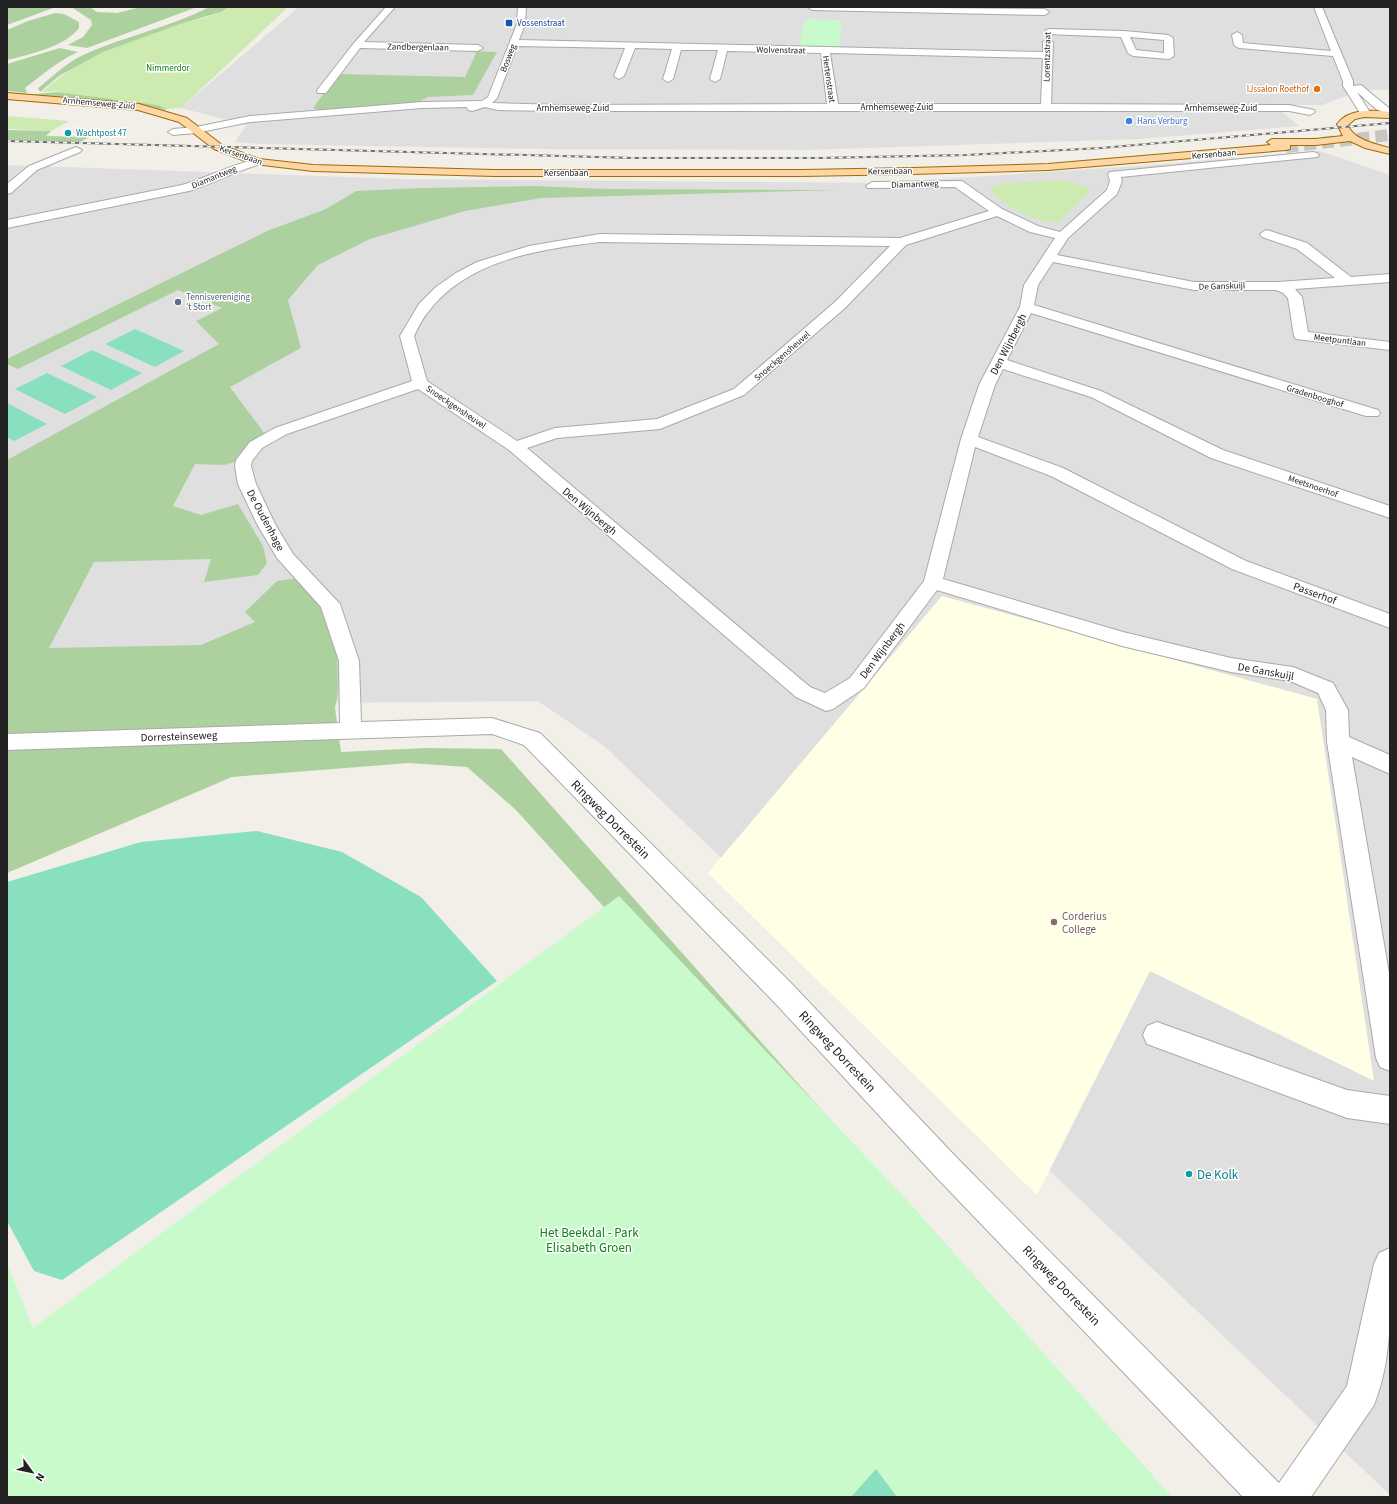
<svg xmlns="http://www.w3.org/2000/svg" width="1397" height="1504" font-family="'Source Sans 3',sans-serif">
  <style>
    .residential { fill: #e0dfdf }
    .education { fill: #ffffe5 }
    .grass { fill: #cdebb0 }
    .forest { fill: #add19e }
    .park { fill: #c8facc }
    .pitch { fill: #88e0be }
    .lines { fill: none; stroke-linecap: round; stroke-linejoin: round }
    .major-tunnel { stroke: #c8c6c1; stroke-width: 12; stroke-dasharray: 12 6; stroke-linecap: butt }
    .minor-casing { stroke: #a9a9a9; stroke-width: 2 }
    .major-casing { stroke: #a06b00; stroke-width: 2 }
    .minor { fill: #fff; fill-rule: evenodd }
    .major { fill: #fcd6a4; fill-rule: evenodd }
    .rail-casing { stroke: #707070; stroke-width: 2 }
    .rail { stroke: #fff; stroke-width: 1.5; stroke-dasharray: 4; stroke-linecap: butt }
    .transit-dot { fill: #1a4fb4; stroke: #fff; stroke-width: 1.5 }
    .food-dot { fill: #e8710a; stroke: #fff; stroke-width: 1.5 }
    .shop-dot { fill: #3f7fe0; stroke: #fff; stroke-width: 1.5 }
    .culture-dot { fill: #0f9aa8; stroke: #fff; stroke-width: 1.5 }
    .service-dot { fill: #5c6f8a; stroke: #fff; stroke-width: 1.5 }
    .education-dot { fill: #8d6e63; stroke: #fff; stroke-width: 1.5 }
    .labels { text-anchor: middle; stroke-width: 3; stroke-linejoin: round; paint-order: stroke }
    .far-transit-label { font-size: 9px; fill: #164399; stroke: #fff; text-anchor: start }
    .far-street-label { font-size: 9px; fill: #222; stroke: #fff }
    .far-park-label { font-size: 9px; fill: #0c8416; stroke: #fff }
    .far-food-label { font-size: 9px; fill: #c56008; stroke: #fff; text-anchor: end }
    .far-shop-label { font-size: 9px; fill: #366cbe; stroke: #fff; text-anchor: start }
    .far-culture-label { font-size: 9px; fill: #0d838f; stroke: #fff; text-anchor: start }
    .far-service-label { font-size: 9px; fill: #4e5e75; stroke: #fff; text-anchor: start }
    .street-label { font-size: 11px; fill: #222; stroke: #fff }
    .education-label { font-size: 11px; fill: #785e54; stroke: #fff; text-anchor: start }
    .near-street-label { font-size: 13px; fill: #222; stroke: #fff }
    .near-culture-label { font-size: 13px; fill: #0d838f; stroke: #fff; text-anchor: start }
    .near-park-label { font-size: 13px; fill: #0c8416; stroke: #fff }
  </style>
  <rect width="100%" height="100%" fill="#f2efe9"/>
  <g class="residential">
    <path d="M 299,7 L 1390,7 L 1390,90 L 1362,90 L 1322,105 L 1274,105 L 1299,126 L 1140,139 L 806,150 L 540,149 L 259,144 L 235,142 L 246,125 L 181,108 Z"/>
    <path d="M 1320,151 L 1390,175 L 1390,1495 L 604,746 L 538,701 L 7,706 L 7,165 L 402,179 L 881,183 L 1138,166 Z"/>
  </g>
  <path class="education" d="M 942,596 L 1317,699 L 1374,1081 L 1150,971 L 1037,1195 L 708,873 Z"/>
  <g class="grass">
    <path d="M 229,7 L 288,7 L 181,108 L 167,109 L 158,105 L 78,96 L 55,91 L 42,92 C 81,56 129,41 177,25 C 195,19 213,18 229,7 Z"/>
    <path d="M 7,116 L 69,121 L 51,131 L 7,129 Z"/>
    <path d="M 1061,180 L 1088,187 L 1090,191 L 1059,222 C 1042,225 1000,205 991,190 L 993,187 L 1001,184 Z"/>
  </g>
  <g class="forest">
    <path d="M 7,7 L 56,7 L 7,25 Z"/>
    <path d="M 71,7 L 90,7 L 97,12 L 117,13 L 141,7 L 197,7 L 87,48 L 68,45 L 83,37 L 92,25 L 91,20 Z"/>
    <path d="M 209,7 L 229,7 L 221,12 L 180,24 L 103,52 L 59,76 L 40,92 L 38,88 C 51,78 63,66 77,58 C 119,37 167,29 209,7 Z"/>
    <path d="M 55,13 L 64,14 L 79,22 L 79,28 C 66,46 28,55 7,60 L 7,30 L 28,21 Z"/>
    <path d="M 60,48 L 78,52 C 58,61 42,75 25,88 L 27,93 L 7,91 L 7,64 Z"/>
    <path d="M 477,51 L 497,52 L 473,95 L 428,97 L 415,104 L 319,110 L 313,108 L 338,74 L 465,77 Z"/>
    <path d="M 56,92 L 158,105 L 167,109 L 164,110 L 142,105 L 27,95 Z"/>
    <path d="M 7,130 L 51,131 L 46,136 L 84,137 L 90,133 L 99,132 L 80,142 L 7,140 Z"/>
    <path d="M 534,186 L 608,189 L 839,190 L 541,198 L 465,211 L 370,239 L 318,265 L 288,300 L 301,348 L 230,387 L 265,434 L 235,462 L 224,465 L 195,464 L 173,506 L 201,515 L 238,504 L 263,546 L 267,563 L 258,575 L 204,582 L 211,559 L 94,562 L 49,648 L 201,645 L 255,622 L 245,612 L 277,581 L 296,578 L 323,608 L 337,649 L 338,692 L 335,708 L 341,752 L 426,748 L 501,749 L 882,1178 L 863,1193 L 516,810 L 467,767 L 409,763 L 232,777 L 7,873 L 7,460 L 219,344 L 196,321 L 222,308 L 178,290 L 18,369 L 7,364 L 7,359 L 267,231 L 326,209 L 356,191 L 421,188 Z"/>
  </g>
  <g class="park">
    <path d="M 805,19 L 841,20 L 840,48 L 799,47 Z"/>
    <path d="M 619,896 L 905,1198 L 1172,1497 L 7,1497 L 7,1263 L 33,1328 Z"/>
  </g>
  <g class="pitch">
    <path d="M 135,329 L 184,351 L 155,367 L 105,344 Z"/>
    <path d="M 92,350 L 142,373 L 111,390 L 61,366 Z"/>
    <path d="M 47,373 L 97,397 L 65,414 L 15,389 Z"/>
    <path d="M 7,403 L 47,424 L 14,441 L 7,437 Z"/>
    <path d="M 257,831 L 342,852 L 421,897 L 497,981 L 62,1280 L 34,1271 L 7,1221 L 7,882 L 141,842 Z"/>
    <path d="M 876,1469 L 897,1497 L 851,1497 Z"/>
  </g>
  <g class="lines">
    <path class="major-tunnel" d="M 1286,147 L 1390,135"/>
    <g class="minor-casing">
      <g id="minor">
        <path d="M 386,7 L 395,7 L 364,42 L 478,45 L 483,48 L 478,51 L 360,48 L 326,93 L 318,93 L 317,91 L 318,89 L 354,43 Z"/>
        <path d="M 518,7 L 526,7 L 525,24 L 519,40 L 1043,52 L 1043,42 L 1048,39 L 1053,42 L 1051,104 L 1289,105 L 1314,110 L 1315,112 L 1310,115 L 1289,111 L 560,111 L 498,110 L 485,107 L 472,111 L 468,110 L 467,107 L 422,108 L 250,122 L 196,133 L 173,135 L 168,132 L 173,129 L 196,127 L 250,116 L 422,102 L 482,101 L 488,97 L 517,24 ZM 517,46 L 625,48 L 614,76 L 619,79 L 624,76 L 635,48 L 672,49 L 663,79 L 668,82 L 673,79 L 681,50 L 718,50 L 710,79 L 715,82 L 720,79 L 727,51 L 821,53 L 827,104 L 560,105 L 492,103 L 497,98 ZM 830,53 L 1043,58 L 1041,104 L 838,104 Z"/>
        <path d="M 808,7 L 1045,9 L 1049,12 L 1045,15 L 812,10 Z"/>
        <path d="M 1314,7 L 1322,7 L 1353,81 L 1353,86 L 1361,85 L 1390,109 L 1390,116 L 1376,109 L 1357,92 L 1371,114 L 1370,116 L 1362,116 L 1343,86 L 1343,81 L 1333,56 L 1239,48 L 1234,45 L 1232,35 L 1237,32 L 1242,35 L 1243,43 L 1331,51 Z"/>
        <path d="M 1049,29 L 1124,31 L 1168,35 L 1173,38 L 1174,56 L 1169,59 L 1133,56 L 1128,53 L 1121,37 L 1046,34 L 1046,30 ZM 1130,37 L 1164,40 L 1164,53 L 1136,50 Z"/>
        <path d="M 76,147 L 82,150 L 80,152 L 37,170 L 11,193 L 7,194 L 7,184 L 29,166 Z"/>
        <path d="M 1313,152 L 1317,153 L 1319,155 L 1317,157 L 1121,177 L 1122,181 L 1117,194 L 1068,238 L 1057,255 L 1194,282 L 1278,282 L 1335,278 L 1297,249 L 1262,237 L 1260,234 L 1266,230 L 1270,231 L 1307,243 L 1351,277 L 1390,274 L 1390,282 L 1295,289 L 1302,297 L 1308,332 L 1390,342 L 1390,350 L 1296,339 L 1294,336 L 1288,298 L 1283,293 L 1276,290 L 1194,290 L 1053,262 L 1038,285 L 1034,305 L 1378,410 L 1380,413 L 1378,416 L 1366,416 L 1031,313 L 1007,360 L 1101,391 L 1223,450 L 1390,506 L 1390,518 L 1211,458 L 1091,397 L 1003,369 L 995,385 L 978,437 L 1063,468 L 1246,561 L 1390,614 L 1390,628 L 1232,569 L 1051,476 L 975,447 L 943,579 L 1123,632 L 1231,658 L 1293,667 L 1333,683 L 1348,710 L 1349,737 L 1390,755 L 1390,774 L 1352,757 L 1390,979 L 1390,1071 L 1380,1067 L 1376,1058 L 1327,742 L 1326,710 L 1318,693 L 1290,681 L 1231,672 L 1122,646 L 937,590 L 864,688 L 833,709 L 826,711 L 796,697 L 509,450 L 418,389 L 287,434 L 262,448 L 252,461 L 251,466 L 256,484 L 275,524 L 293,554 L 340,604 L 359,661 L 361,722 L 492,718 L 540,733 L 792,984 L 957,1158 L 1279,1483 L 1347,1386 L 1374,1264 L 1379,1253 L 1390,1248 C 1390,1301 1394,1355 1374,1405 L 1311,1497 L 1243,1497 L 937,1178 L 774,1002 L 524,745 L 492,734 L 7,750 L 7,734 L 340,723 L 339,661 L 321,607 L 277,558 L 257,524 L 238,484 L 235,466 L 236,460 L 250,442 L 275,428 L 412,381 L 400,336 L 419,304 L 436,287 L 456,273 L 477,262 L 529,246 L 600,234 L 900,238 L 989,211 L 955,187 L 868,188 L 866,186 L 872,182 L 962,181 L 1002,209 L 1038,226 L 1060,232 L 1107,190 L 1110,181 L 1108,174 L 1110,172 ZM 997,216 L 1030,232 L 1055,238 L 1024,285 L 1020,307 L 979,385 L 961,439 L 924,581 L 850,678 L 825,693 L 810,687 L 527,448 L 557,438 L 660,429 L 744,395 L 845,308 L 906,245 ZM 600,242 L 890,246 L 835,302 L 734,389 L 657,419 L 555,428 L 517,441 L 427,381 L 414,336 C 418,328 422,319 428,312 C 467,260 540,249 600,242 Z"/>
        <path d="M 257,159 L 263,162 L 261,164 C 236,171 214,183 189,191 L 7,228 L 7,220 L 182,185 C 209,177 230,165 257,159 Z"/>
        <path d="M 1157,1022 L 1347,1090 L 1390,1096 L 1390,1124 L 1347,1118 L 1147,1044 L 1143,1035 L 1147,1026 Z"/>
      </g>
    </g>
    <g class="major-casing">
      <path id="major" d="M 7,93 L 139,104 L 187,118 L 222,145 L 259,159 L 313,165 L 494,170 L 802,170 L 912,168 L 1048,164 L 1271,145 L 1267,142 L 1272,139 L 1316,139 L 1343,136 L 1337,124 C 1349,108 1372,110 1390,112 L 1390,118 L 1364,117 L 1355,119 L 1348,125 C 1353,140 1376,144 1390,148 L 1390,154 L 1365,148 L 1350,141 L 1316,145 L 1290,145 L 1290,149 L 1286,150 L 1048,170 L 912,174 L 802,176 L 494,176 L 313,171 L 253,164 L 214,149 L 179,122 L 138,110 L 7,99 Z"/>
    </g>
    <use href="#minor" class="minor"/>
    <use href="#major" class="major"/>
    <g class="rail-casing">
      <path id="rail" d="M 7,141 L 633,158 L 820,158 L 966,155 L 1101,148 L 1390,123"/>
    </g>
    <use href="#rail" class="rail"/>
  </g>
  <rect class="transit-dot" x="505" y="19" width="8" height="8" rx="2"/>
  <circle class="food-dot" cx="1317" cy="89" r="4"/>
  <circle class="shop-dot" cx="1129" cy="121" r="4"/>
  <g class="culture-dot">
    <circle cx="68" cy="133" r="4"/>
    <circle cx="1189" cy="1174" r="4"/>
  </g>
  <circle class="service-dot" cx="178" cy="302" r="4"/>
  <circle class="education-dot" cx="1054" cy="922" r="4"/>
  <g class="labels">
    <g class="far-transit-label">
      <text x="517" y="26">Vossenstraat</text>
    </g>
    <g class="far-street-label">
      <text transform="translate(418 47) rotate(1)" y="3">Zandbergenlaan</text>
      <text transform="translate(781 50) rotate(1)" y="3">Wolvenstraat</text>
      <text transform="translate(1047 57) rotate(-89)" y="3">Lorentzstraat</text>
      <text transform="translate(508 58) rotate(-69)" y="3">Bosweg</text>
      <text transform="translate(829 79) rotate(82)" y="3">Hertenstraat</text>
      <text transform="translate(99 103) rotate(5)" y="3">Arnhemseweg-Zuid</text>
      <text x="897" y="110">Arnhemseweg-Zuid</text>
      <text x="573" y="111">Arnhemseweg-Zuid</text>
      <text x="1221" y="111">Arnhemseweg-Zuid</text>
      <text transform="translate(1214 154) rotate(-5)" y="3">Kersenbaan</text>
      <text transform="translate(241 155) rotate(19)" y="3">Kersenbaan</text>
      <text transform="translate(890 171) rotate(-1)" y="3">Kersenbaan</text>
      <text x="566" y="176">Kersenbaan</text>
      <text transform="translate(214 177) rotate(-22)" y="3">Diamantweg</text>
      <text transform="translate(915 184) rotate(-2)" y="3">Diamantweg</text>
      <text transform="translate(1222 286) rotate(-2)" y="3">De Ganskuijl</text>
      <text transform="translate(1340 340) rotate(7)" y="3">Meetpuntlaan</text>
      <text transform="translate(782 356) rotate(-41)" y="3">Snoeckgensheuvel</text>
      <text transform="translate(1315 396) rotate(17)" y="3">Gradenbooghof</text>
      <text transform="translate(456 407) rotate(34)" y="3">Snoeckgensheuvel</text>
      <text transform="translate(1313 486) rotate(19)" y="3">Meetsnoerhof</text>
    </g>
    <g class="far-park-label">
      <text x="168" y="71">Nimmerdor</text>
    </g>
    <g class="far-food-label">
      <text x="1309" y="92">IJssalon Roethof</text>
    </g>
    <g class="far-shop-label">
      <text x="1137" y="124">Hans Verburg</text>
    </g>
    <g class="far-culture-label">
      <text x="76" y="136">Wachtpost 47</text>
    </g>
    <g class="far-service-label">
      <text x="186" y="300">Tennisvereniging<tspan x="186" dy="10">'t Stort</tspan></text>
    </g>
    <g class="street-label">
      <text transform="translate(1008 344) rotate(-63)" y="4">Den Wijnbergh</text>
      <text transform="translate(590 511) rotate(40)" y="4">Den Wijnbergh</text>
      <text transform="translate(266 520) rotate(62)" y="4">De Oudenhage</text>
      <text transform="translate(1315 593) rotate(20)" y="4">Passerhof</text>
      <text transform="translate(882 650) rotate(-53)" y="4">Den Wijnbergh</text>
      <text transform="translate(1266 671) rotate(10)" y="4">De Ganskuijl</text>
      <text transform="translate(179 736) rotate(-2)" y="4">Dorresteinseweg</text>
    </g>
    <g class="education-label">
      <text x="1062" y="920">Corderius<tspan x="1062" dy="13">College</tspan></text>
    </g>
    <g class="near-street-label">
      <text transform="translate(611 819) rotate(45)" y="5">Ringweg Dorrestein</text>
      <text transform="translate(838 1051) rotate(47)" y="5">Ringweg Dorrestein</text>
      <text transform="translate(1062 1285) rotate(46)" y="5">Ringweg Dorrestein</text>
    </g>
    <g class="near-culture-label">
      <text x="1197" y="1179">De Kolk</text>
    </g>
    <g class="near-park-label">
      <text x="589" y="1237">Het Beekdal - Park<tspan x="589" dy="15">Elisabeth Groen</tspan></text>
    </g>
  </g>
  <rect width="1397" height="1504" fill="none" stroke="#222222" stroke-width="16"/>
  <g transform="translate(32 1472) rotate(123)" stroke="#ffffff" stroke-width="3" paint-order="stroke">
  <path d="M0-3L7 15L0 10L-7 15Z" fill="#222222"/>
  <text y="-6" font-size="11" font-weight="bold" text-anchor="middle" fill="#222222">N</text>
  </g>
</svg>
